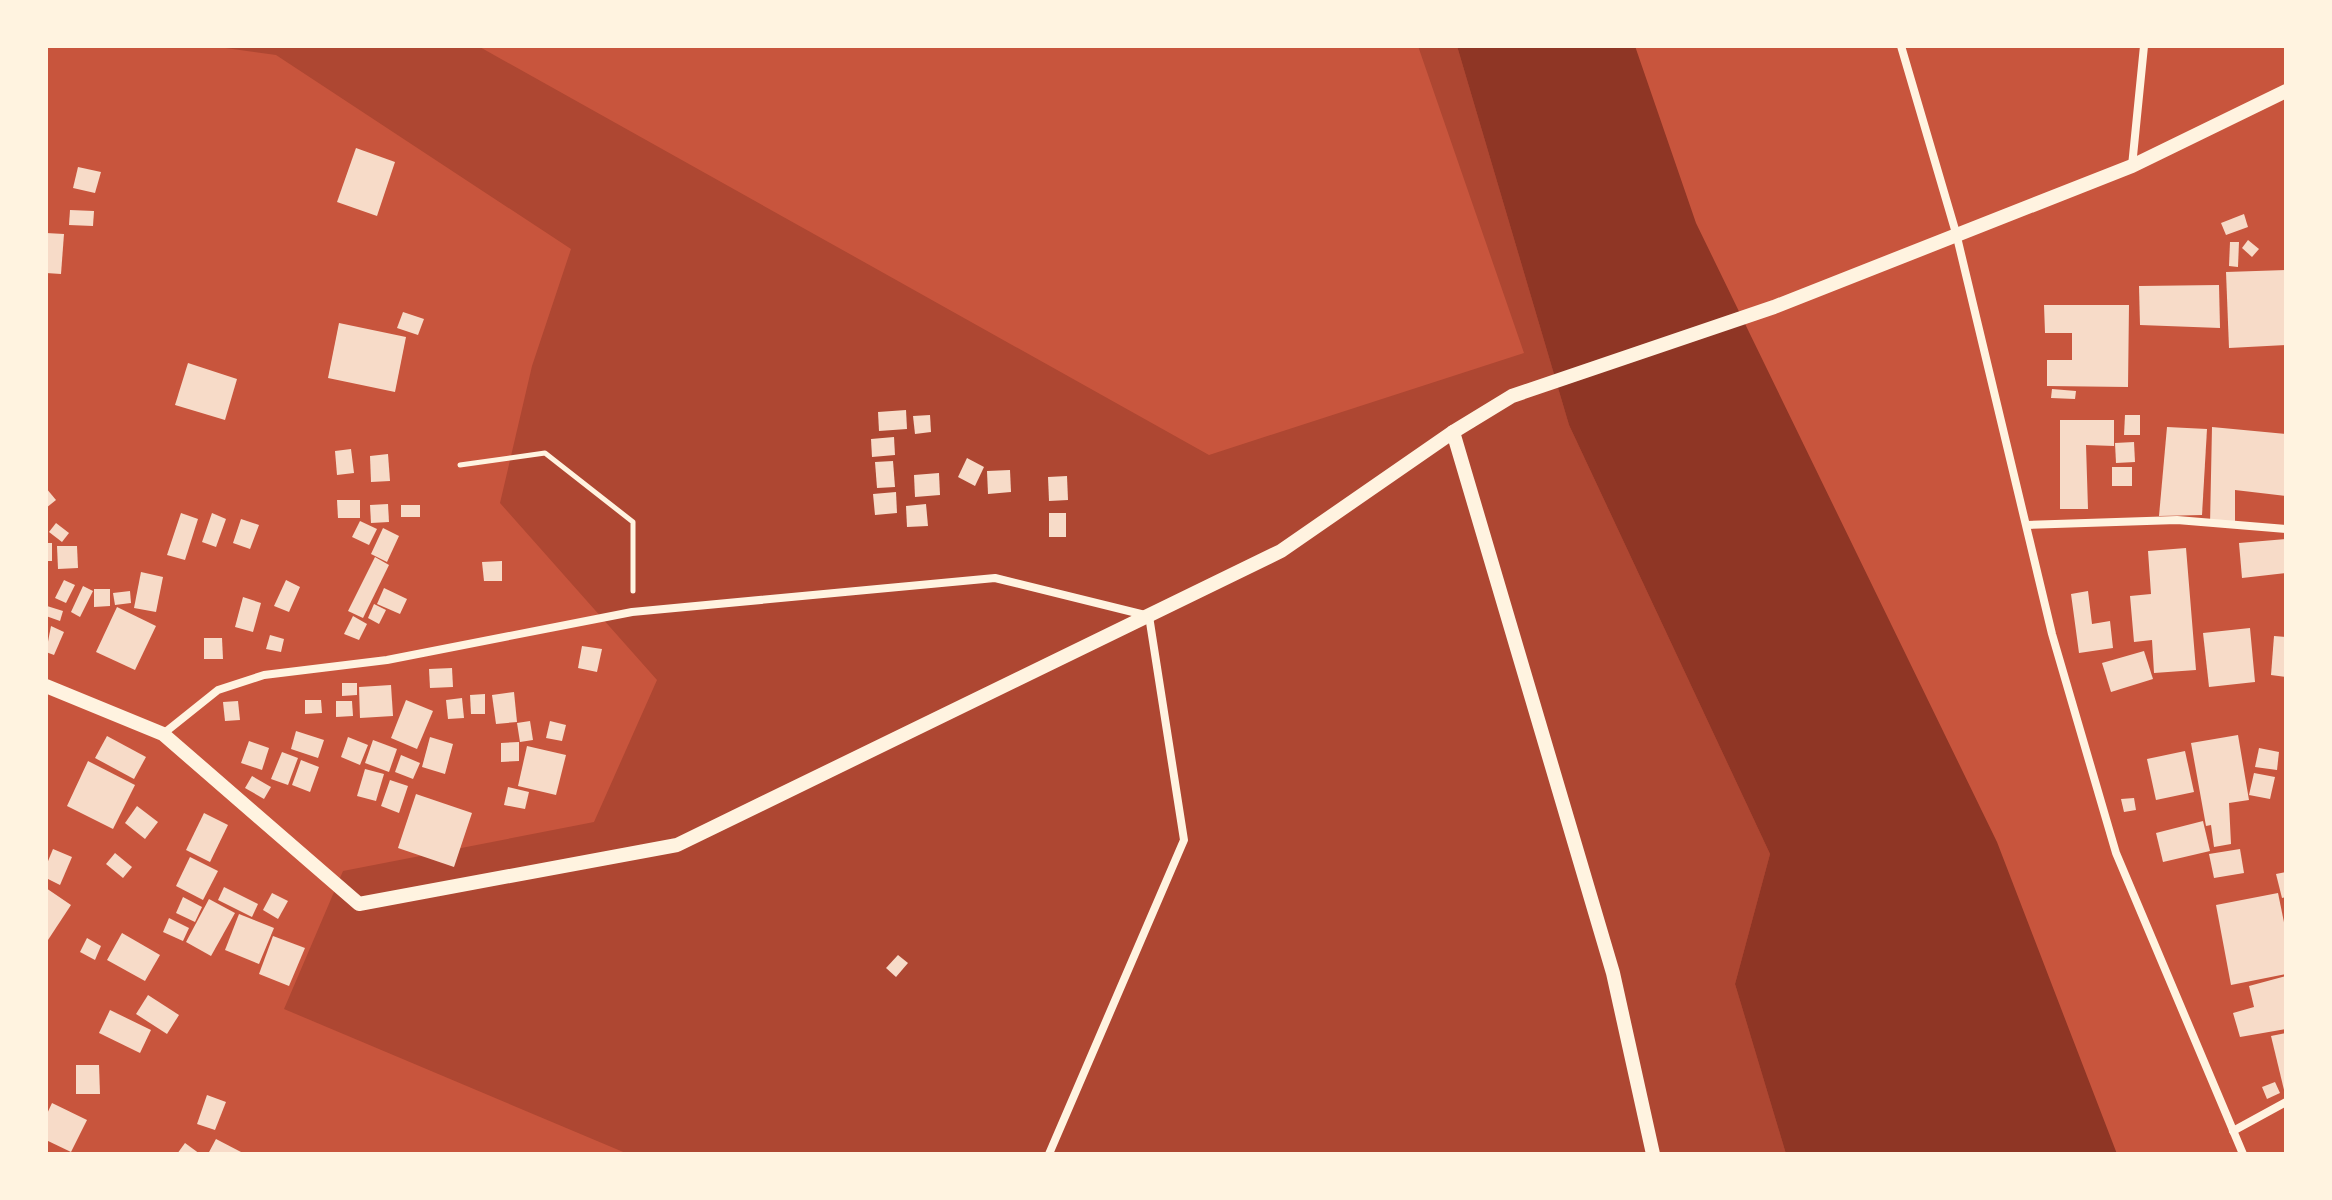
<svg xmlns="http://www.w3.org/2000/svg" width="2332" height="1200" font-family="Signika,sans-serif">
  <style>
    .green { fill: #ae4732 }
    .water { fill: #8f3625 }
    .building { fill: #f7dbc8 }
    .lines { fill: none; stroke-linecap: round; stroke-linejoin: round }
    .path { stroke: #fff3e0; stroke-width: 5 }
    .minor { stroke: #fff3e0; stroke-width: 8 }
    .tertiary { stroke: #fff3e0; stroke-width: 14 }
  </style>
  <rect width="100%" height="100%" fill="#c8553d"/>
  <path class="green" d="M 211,46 L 478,46 L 1209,455 L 1524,353 L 1418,46 L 1457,46 L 1569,425 L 1770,854 L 1735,984 L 1786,1154 L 628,1154 L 284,1009 L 343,871 L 594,822 L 657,680 L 500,503 L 532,366 L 571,249 L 276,55 Z"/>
  <path class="water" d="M 1457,46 L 1635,46 L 1696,223 L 1997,842 L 2117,1154 L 1786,1154 L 1735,984 L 1770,854 L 1569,425 Z"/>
  <g class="building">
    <path d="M 356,148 L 395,162 L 377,216 L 337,202 Z"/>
    <path d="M 78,167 L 101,172 L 95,193 L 73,188 Z"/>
    <path d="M 70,210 L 94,211 L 93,226 L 69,225 Z"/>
    <path d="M 2244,214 L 2248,227 L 2226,235 L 2221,223 Z"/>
    <path d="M 46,233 L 64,234 L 61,274 L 46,273 Z"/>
    <path d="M 2248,240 L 2259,249 L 2252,257 L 2242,248 Z"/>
    <path d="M 2230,242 L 2239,242 L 2238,267 L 2229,266 Z"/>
    <path d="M 2286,270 L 2286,345 L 2229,348 L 2226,272 Z"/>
    <path d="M 2219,285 L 2220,328 L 2140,325 L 2139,286 Z"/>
    <path d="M 2044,305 L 2129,305 L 2128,387 L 2047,386 L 2047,360 L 2072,360 L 2072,333 L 2045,333 Z"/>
    <path d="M 403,312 L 424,319 L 418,335 L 397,328 Z"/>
    <path d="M 339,323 L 406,337 L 395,392 L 328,378 Z"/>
    <path d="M 188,363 L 237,379 L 225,420 L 175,405 Z"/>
    <path d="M 2052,389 L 2076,391 L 2075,399 L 2051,398 Z"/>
    <path d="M 906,410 L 907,429 L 879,431 L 878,412 Z"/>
    <path d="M 930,415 L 931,432 L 915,434 L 913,416 Z"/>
    <path d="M 2125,415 L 2140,415 L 2140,435 L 2124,435 Z"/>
    <path d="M 2060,420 L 2114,420 L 2114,446 L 2086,445 L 2088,509 L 2060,509 Z"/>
    <path d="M 2167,427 L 2207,429 L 2202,515 L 2159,516 Z"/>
    <path d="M 2212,427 L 2286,434 L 2286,496 L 2235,490 L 2235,524 L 2210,525 Z"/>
    <path d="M 894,437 L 895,455 L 872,457 L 871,439 Z"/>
    <path d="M 2134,442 L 2135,462 L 2116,463 L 2115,443 Z"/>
    <path d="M 351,449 L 354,473 L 337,475 L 335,451 Z"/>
    <path d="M 388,454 L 390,481 L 371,482 L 370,456 Z"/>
    <path d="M 967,458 L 984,467 L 975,486 L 958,477 Z"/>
    <path d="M 893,461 L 895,487 L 877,488 L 875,462 Z"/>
    <rect x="2112" y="467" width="20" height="19"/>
    <path d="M 1010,470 L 1011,492 L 988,494 L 987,471 Z"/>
    <path d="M 939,473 L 940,495 L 915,497 L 914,475 Z"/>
    <path d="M 1067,476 L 1068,500 L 1049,501 L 1048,477 Z"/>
    <path d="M 46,488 L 56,500 L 46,508 Z"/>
    <path d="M 896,492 L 897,513 L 875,515 L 873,494 Z"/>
    <path d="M 337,500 L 360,500 L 360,518 L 338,518 Z"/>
    <path d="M 388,504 L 389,522 L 371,523 L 370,505 Z"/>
    <path d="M 926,504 L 928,526 L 907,527 L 906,506 Z"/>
    <rect x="401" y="505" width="19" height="12"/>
    <path d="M 181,513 L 198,519 L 185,560 L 167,555 Z"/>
    <path d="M 212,513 L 226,519 L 216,547 L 202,542 Z"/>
    <rect x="1049" y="513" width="17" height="24"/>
    <path d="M 241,519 L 259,525 L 250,549 L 233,543 Z"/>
    <path d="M 360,521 L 377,529 L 369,545 L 352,537 Z"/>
    <path d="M 56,523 L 69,533 L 62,542 L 49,532 Z"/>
    <path d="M 383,528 L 399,536 L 387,562 L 371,554 Z"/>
    <path d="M 2286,539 L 2286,573 L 2242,578 L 2239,543 Z"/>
    <rect x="46" y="543" width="6" height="18"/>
    <path d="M 57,546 L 77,546 L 78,568 L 58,569 Z"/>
    <path d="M 2186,548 L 2196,670 L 2154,673 L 2152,640 L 2134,642 L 2130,596 L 2151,594 L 2148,551 Z"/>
    <path d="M 375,557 L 389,565 L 363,618 L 348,611 Z"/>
    <path d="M 502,561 L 502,581 L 484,581 L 482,562 Z"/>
    <path d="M 141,572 L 163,577 L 156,612 L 134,608 Z"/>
    <path d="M 64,580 L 75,585 L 66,603 L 55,598 Z"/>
    <path d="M 286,580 L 300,587 L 289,612 L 274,606 Z"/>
    <path d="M 83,586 L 93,591 L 80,617 L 71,612 Z"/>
    <path d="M 384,588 L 407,599 L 400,614 L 377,604 Z"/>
    <path d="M 94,589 L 110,589 L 110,606 L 94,607 Z"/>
    <path d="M 130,591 L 131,603 L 115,605 L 113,593 Z"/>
    <path d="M 2088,591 L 2092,624 L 2110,621 L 2113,648 L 2079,653 L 2071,594 Z"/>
    <path d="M 243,597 L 261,603 L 253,632 L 235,627 Z"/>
    <path d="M 374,604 L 386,610 L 379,624 L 368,618 Z"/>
    <path d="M 47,606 L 63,611 L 60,621 L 46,616 Z"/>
    <path d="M 117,607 L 156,626 L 135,670 L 96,652 Z"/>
    <path d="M 353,616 L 367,624 L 359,640 L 344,634 Z"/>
    <path d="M 51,626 L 64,632 L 54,655 L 46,652 Z"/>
    <path d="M 2250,628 L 2255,682 L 2209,687 L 2203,633 Z"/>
    <path d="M 270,635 L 284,639 L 281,652 L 266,649 Z"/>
    <path d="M 2274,636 L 2286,637 L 2286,677 L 2271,675 Z"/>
    <path d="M 204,638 L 222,638 L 223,659 L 204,659 Z"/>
    <path d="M 582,646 L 602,649 L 597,672 L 578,668 Z"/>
    <path d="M 2144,651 L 2153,679 L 2111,692 L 2102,663 Z"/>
    <path d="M 452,668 L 453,687 L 430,688 L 429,669 Z"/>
    <path d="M 342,683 L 357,683 L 357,695 L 342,696 Z"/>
    <path d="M 391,685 L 393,716 L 360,718 L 359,687 Z"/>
    <path d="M 514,692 L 517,722 L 496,724 L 492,695 Z"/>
    <path d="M 485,694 L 485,714 L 471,714 L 470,695 Z"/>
    <path d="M 462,698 L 464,718 L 448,719 L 446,700 Z"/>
    <path d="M 305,700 L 321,700 L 322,713 L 305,714 Z"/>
    <path d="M 406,700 L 433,711 L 417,749 L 391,738 Z"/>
    <path d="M 238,701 L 240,720 L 225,721 L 223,702 Z"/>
    <path d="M 336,701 L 352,701 L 353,716 L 336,717 Z"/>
    <path d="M 530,721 L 533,740 L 520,742 L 517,723 Z"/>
    <path d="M 550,721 L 566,725 L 562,741 L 546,738 Z"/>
    <path d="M 296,731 L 324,740 L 318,758 L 291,749 Z"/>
    <path d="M 2238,735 L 2249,800 L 2229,803 L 2231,844 L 2214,847 L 2211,825 L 2206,826 L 2191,743 Z"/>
    <path d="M 107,736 L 146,757 L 134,779 L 95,758 Z"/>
    <path d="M 348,737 L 368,745 L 360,765 L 341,757 Z"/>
    <path d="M 430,737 L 453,744 L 445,774 L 422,767 Z"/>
    <path d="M 373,740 L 397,749 L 389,772 L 365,763 Z"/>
    <path d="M 249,741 L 269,748 L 262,770 L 241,763 Z"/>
    <path d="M 519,742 L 519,761 L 501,762 L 501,743 Z"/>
    <path d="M 527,746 L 566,755 L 556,795 L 518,786 Z"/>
    <path d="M 2259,748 L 2279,752 L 2277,770 L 2255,767 Z"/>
    <path d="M 2185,751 L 2194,792 L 2156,800 L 2147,759 Z"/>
    <path d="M 282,752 L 298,758 L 288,785 L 271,779 Z"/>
    <path d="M 401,755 L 420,763 L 413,779 L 395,772 Z"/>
    <path d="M 301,760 L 319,767 L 310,792 L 292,785 Z"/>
    <path d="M 88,761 L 135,785 L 113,829 L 67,806 Z"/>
    <path d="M 365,769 L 384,774 L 376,801 L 357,796 Z"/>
    <path d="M 2254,773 L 2275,777 L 2270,799 L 2249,795 Z"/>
    <path d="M 252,776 L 271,787 L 264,799 L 245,788 Z"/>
    <path d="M 390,780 L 408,786 L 399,813 L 381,806 Z"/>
    <path d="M 508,787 L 529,792 L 525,809 L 504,805 Z"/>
    <path d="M 416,794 L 472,813 L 454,867 L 398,848 Z"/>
    <path d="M 2134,798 L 2136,810 L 2124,812 L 2121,799 Z"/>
    <path d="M 137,806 L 158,822 L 145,839 L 125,823 Z"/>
    <path d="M 204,813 L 228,825 L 210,862 L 186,850 Z"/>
    <path d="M 2203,821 L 2210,851 L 2163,862 L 2156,833 Z"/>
    <path d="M 53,849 L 72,857 L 60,885 L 46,878 L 46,866 Z"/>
    <path d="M 2240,849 L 2244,873 L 2214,878 L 2209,854 Z"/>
    <path d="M 115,853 L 132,867 L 123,878 L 106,864 Z"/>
    <path d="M 190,857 L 218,871 L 203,900 L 176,886 Z"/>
    <path d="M 2286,872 L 2286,897 L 2282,898 L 2276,874 Z"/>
    <path d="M 224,887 L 258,904 L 252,917 L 218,900 Z"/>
    <path d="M 46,888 L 71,905 L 46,943 Z"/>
    <path d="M 272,893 L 288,901 L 278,919 L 263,910 Z"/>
    <path d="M 2278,893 L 2286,932 L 2286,974 L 2231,985 L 2216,905 Z"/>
    <path d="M 183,897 L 202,907 L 195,922 L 176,913 Z"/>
    <path d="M 209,899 L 235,913 L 211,956 L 186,942 Z"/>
    <path d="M 239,914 L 274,928 L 259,964 L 225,950 Z"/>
    <path d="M 169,918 L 189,928 L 183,941 L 163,932 Z"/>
    <path d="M 122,933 L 160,955 L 145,981 L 107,960 Z"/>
    <path d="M 273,936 L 305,948 L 289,986 L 259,974 Z"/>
    <path d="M 87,938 L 101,946 L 95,960 L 80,952 Z"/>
    <path d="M 898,955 L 908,963 L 896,977 L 886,968 Z"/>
    <path d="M 2286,976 L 2286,1029 L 2240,1037 L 2233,1013 L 2254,1007 L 2249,986 Z"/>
    <path d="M 148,995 L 179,1015 L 167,1034 L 136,1014 Z"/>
    <path d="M 110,1010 L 151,1030 L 140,1053 L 99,1033 Z"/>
    <path d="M 2286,1033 L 2286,1093 L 2285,1094 L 2271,1036 Z"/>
    <path d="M 76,1065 L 99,1065 L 100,1094 L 76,1094 Z"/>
    <path d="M 2275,1082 L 2280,1093 L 2267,1099 L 2262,1087 Z"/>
    <path d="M 207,1095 L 226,1102 L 215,1130 L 197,1124 Z"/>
    <path d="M 52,1103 L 87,1120 L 71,1152 L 46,1140 L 46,1116 Z"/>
    <path d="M 216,1139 L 241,1152 L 240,1154 L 208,1154 Z"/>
    <path d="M 185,1143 L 200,1154 L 177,1154 Z"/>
  </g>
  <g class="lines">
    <path class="path" d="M 460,465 L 545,453 L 633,522 L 633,591"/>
    <g class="minor">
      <path d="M 1901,46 L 1956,233 L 2052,634 L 2116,853 L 2243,1154"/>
      <path d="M 2132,166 L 2144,46"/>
      <path d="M 2027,525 L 2177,520 L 2286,529"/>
      <path d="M 163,734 L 218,690 L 264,675 L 387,660 L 632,612 L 995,578 L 1149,616 L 1184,840 L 1049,1154"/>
      <path d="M 2233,1131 L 2286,1102"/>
    </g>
    <g class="tertiary">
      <path d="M 1453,432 L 1613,973 L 1653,1154"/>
      <path d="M 46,686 L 163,734 L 359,904 L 677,845 L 1281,551 L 1453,432 L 1512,396 L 1774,307 L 2132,166 L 2286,91"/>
    </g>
  </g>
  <rect width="2332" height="1200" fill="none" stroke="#fff3e0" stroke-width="96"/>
</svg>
